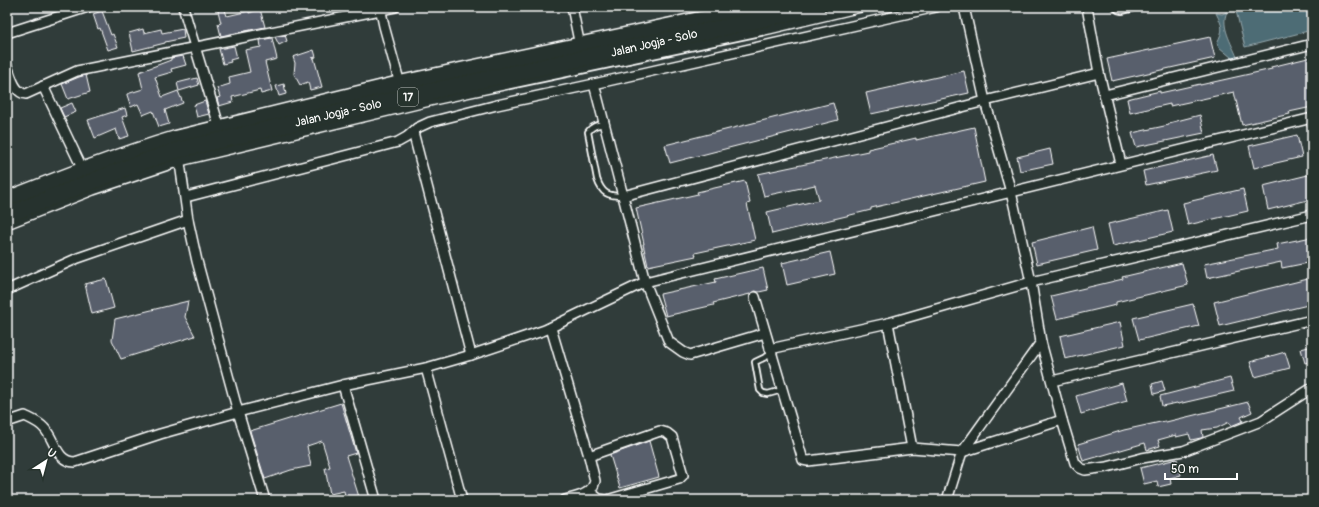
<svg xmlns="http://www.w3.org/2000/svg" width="1319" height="507" font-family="Pangolin,sans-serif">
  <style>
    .water { fill: #4e6c75; stroke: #95a7ac }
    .building { fill: #595e6c; stroke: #fff }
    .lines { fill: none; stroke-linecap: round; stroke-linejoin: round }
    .lane-casing { stroke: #fff; stroke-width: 8 }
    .street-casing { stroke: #fff; stroke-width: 12 }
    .highway-casing { stroke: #fff; stroke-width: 19 }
    .lane { stroke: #26332d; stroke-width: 4.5 }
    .street { stroke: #26332d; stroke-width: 9 }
    .highway { stroke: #26332d; stroke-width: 16 }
    .labels { text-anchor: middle; stroke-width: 3; stroke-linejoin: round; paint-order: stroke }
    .shield { fill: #26332d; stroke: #bec2c0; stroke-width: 1 }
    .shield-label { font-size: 11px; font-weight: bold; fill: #fff }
    .street-label { font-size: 12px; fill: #fff; stroke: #26332d }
  </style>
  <rect width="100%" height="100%" fill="#303c3a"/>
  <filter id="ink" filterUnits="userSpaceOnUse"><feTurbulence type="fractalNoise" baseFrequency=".025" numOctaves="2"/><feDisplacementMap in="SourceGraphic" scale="8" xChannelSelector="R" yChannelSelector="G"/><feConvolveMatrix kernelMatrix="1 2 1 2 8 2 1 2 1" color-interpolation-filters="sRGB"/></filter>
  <g filter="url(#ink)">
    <g class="water">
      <path d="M 1251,7 L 1309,7 L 1312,18 L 1312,30 L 1245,47 L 1236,11 Z"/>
      <path d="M 1227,12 C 1220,26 1232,44 1237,57 L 1232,58 L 1219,47 L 1217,43 C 1224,29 1223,27 1216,13 L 1222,14 Z"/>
    </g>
    <g class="building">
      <path d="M 217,7 L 224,7 L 227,16 L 249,11 L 249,13 L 260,9 L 265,27 L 221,36 L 218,24 L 221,23 Z"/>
      <path d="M 102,11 L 111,35 L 113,34 L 118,47 L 108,50 L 100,28 L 98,29 L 93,14 Z"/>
      <path d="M 143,29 L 144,33 L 161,29 L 162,33 L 183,29 L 184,38 L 165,42 L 165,43 L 133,51 L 129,33 Z"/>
      <path d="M 285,35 L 287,41 L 279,45 L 275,37 Z"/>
      <path d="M 1210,37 L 1215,58 L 1112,81 L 1107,59 Z"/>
      <path d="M 272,38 L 277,59 L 265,62 L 272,91 L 261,94 L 260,90 L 232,97 L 233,102 L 219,106 L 217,98 L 220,97 L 217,88 L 230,84 L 229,77 L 250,72 L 245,50 L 261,47 L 260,40 Z"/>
      <path d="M 234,46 L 237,58 L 230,60 L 231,62 L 223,64 L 219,49 Z"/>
      <path d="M 314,50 L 316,57 L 312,58 L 314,58 L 322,87 L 310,90 L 308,82 L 300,85 L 294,74 L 295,63 L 293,57 Z"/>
      <path d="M 183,56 L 186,65 L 171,69 L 172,72 L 155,77 L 162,97 L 178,91 L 183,103 L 165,110 L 169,124 L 159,127 L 153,111 L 143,115 L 138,104 L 131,107 L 127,95 L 127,94 L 143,89 L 139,72 L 171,60 L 171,58 Z"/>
      <path d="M 1312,57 L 1312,107 L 1289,112 L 1290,114 L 1242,125 L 1234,92 L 1170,106 L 1170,104 L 1130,113 L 1127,99 L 1160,91 L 1160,93 L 1200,84 L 1200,85 L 1272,69 L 1271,67 Z"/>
      <path d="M 964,71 L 969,93 L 871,114 L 866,93 Z"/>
      <path d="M 86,75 L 90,92 L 68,99 L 62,84 L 79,77 Z"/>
      <path d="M 197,78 L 199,85 L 179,91 L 177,83 Z"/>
      <path d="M 284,84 L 286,94 L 279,96 L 276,86 Z"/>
      <path d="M 205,101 L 209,114 L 197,117 L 194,105 Z"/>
      <path d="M 72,103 L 76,112 L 64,117 L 60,108 Z"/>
      <path d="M 833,103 L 838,120 L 670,163 L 665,145 Z"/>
      <path d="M 125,108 L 127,115 L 122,117 L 129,136 L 119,139 L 116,129 L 95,138 L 88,120 Z"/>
      <path d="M 1200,115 L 1204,133 L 1136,147 L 1132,133 L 1169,125 L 1169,123 Z"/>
      <path d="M 974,127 L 985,182 L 871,208 L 871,210 L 772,234 L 767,212 L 819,200 L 819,199 L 815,185 L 764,196 L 758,174 L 868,151 L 868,149 L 916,138 L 916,140 Z"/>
      <path d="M 1297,135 L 1302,157 L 1254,168 L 1249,146 Z"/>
      <path d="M 1050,149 L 1053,164 L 1020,171 L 1017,157 Z"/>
      <path d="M 1213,155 L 1217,170 L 1146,185 L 1143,171 Z"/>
      <path d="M 1312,174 L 1312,199 L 1268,210 L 1263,186 Z"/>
      <path d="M 745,181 L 750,203 L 747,204 L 755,240 L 695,253 L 696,256 L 648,266 L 643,244 L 644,244 L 636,208 L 698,194 L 697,192 Z"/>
      <path d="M 1243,189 L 1248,211 L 1188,225 L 1183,203 Z"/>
      <path d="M 1168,210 L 1173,232 L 1113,246 L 1108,224 Z"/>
      <path d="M 1092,227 L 1097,250 L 1037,264 L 1032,242 Z"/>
      <path d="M 1312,237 L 1312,262 L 1282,268 L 1281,262 L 1207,278 L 1204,264 L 1278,249 L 1277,244 Z"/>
      <path d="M 830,252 L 835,274 L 787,285 L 782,263 Z"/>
      <path d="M 1182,263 L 1188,285 L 1116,302 L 1116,305 L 1057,319 L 1051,296 L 1123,279 L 1122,277 Z"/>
      <path d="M 763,268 L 768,290 L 759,292 L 754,291 L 750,294 L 713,303 L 714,305 L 666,316 L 660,294 L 716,282 L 715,279 Z"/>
      <path d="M 1312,278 L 1312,304 L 1220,326 L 1214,302 Z"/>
      <path d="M 106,279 L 114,308 L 92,314 L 85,284 Z"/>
      <path d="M 188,301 L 185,317 L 195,336 L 121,359 L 112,340 L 115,319 Z"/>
      <path d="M 1193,304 L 1199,326 L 1139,340 L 1133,318 Z"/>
      <path d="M 1120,322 L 1125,345 L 1065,359 L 1060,336 Z"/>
      <path d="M 1312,346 L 1312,361 L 1305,363 L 1301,349 Z"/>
      <path d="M 1285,352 L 1290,368 L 1255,377 L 1250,362 Z"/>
      <path d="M 1230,378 L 1234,391 L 1178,404 L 1177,403 L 1162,406 L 1160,396 Z"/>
      <path d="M 1162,381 L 1165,391 L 1154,394 L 1152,384 Z"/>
      <path d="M 1122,383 L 1127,401 L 1081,414 L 1076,396 Z"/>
      <path d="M 1248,402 L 1252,412 L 1241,417 L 1243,421 L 1231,426 L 1229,422 L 1217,428 L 1202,430 L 1203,437 L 1201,438 L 1191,440 L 1189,434 L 1176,437 L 1176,435 L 1158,440 L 1160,446 L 1147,450 L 1145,443 L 1083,461 L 1078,444 L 1124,430 L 1165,421 L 1166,422 Z"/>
      <path d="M 341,403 L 356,453 L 346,456 L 360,500 L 346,500 L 344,491 L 330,494 L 325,468 L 330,467 L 322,441 L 307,446 L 311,466 L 291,470 L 265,479 L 250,431 Z"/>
      <path d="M 649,441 L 659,477 L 620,488 L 610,455 Z"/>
      <path d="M 1177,459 L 1181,475 L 1170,478 L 1171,484 L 1158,487 L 1157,481 L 1144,484 L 1140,468 Z"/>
    </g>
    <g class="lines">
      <g class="lane-casing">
        <g id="lane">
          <path d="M 1115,7 L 1118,10 L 1122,11 L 1139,7"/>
          <path d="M 604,124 C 597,125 592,126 588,132 L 597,179 C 602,194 608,196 623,196"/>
          <path d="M 772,354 L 755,362 L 760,390 L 763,393 L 768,394 L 782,390"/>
        </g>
      </g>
      <g class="street-casing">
        <g id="street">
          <path d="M 183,7 L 220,129"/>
          <path d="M 380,7 L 384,26 L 400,84"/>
          <path d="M 572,7 L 580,46"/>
          <path d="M 964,7 L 985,101 L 1011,192 L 1031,282 L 1041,342 L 1062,420 L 1075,463 L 1080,468 L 1085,470 L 1107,467 L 1142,458 L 1183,451 L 1261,421 L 1312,388"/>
          <path d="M 1087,7 L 1099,73 L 1121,164"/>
          <path d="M 7,33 L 88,7"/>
          <path d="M 7,66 C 11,75 14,93 26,94 L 77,71 L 395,7"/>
          <path d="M 43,86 L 83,170"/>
          <path d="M 1105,95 L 1312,44"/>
          <path d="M 179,156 L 188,220 L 197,261 L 238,412 L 343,385 L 426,368 L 471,355 L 413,132"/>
          <path d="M 623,196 L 594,84 L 936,7"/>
          <path d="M 186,197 L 398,142 L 407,137 L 417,128 L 430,122 L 497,105 L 594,84"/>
          <path d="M 7,224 L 93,190 L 180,161 L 438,99 L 769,29 L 861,7"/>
          <path d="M 7,290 L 78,258 L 188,220"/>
          <path d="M 755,297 L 803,460 L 808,461 L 912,448 L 962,452 L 947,500"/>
          <path d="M 888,323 L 912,448"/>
          <path d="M 551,328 L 589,456 L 595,481 C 592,495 576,497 565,500"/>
          <path d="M 765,333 L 690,355 L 683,352 L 669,342 L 645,282 L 1312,118"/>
          <path d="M 1041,342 L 962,452 L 1062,420"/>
          <path d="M 770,349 L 888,323 L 1031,282 L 1312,215"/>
          <path d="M 471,355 L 545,330 L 645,282 L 623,196 L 985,101 L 1099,73"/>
          <path d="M 426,368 L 462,500"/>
          <path d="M 1052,381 L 1312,320"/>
          <path d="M 343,385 L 376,500"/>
          <path d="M 7,422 L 25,416 C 31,419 39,422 44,428 C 55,439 56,462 75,462 L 160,434 L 238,412 L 265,500"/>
          <path d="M 589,456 L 660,431 L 667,433 L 672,437 L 683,475 L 679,479 L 607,500 L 599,499 L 590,492"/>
        </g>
      </g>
      <g class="highway-casing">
        <g id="highway">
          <path d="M 7,200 C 63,178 119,156 176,139 L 400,84 L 728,14 L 755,7"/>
          <path d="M 7,215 L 134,165 L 178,150 L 450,87 L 817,7"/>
        </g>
      </g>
      <use href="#lane" class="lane"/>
      <use href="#street" class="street"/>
      <use href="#highway" class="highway"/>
    </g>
  </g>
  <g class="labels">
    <rect class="shield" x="398" y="88" width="20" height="18" rx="3"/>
    <g class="shield-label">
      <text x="408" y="101">17</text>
    </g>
    <g class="street-label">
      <text transform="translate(654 43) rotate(-13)" y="4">Jalan Jogja - Solo</text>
      <text transform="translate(338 113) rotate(-13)" y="4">Jalan Jogja - Solo</text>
    </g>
  </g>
  <rect width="1319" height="507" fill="none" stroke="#26332d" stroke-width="24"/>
  <rect x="12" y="12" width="1295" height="483" fill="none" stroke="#fff" stroke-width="1.5" filter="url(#ink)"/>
  <g transform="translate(46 461) rotate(36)" stroke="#26332d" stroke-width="3" paint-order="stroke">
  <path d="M0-3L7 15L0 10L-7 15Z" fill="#ffffff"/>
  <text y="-6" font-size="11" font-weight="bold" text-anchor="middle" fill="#ffffff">U</text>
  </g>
  <path d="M1165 473v6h72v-6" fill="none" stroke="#ffffff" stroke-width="2"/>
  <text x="1171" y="473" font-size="12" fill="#ffffff" stroke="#26332d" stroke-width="3" paint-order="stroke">50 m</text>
</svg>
